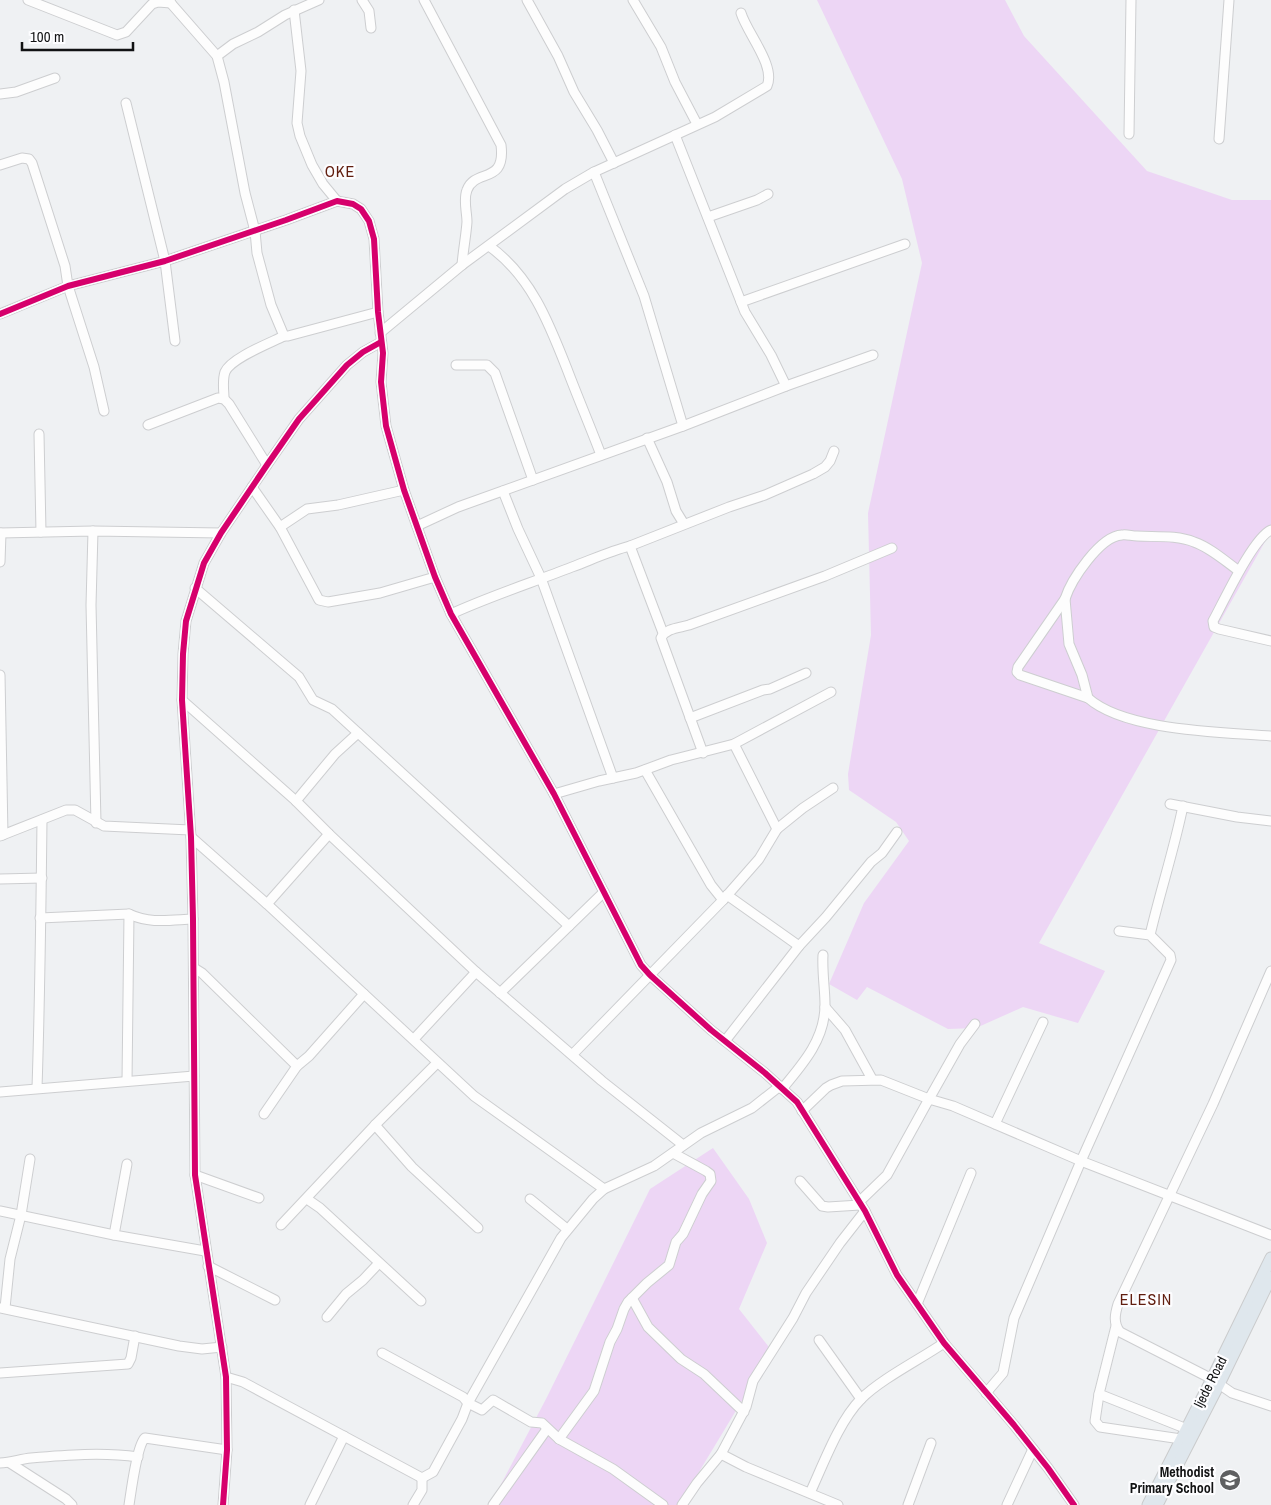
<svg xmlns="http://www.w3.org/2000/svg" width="1271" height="1505" font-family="'Archivo Narrow',sans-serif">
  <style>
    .green { fill: #edd6f5 }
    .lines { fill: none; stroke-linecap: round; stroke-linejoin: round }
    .minor-casing { stroke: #cdced0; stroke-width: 11 }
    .major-casing { stroke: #cacbcc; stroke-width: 13 }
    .minor { stroke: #fdfdfd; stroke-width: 9 }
    .major { stroke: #dfe7ed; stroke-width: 11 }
    .cycleway-casing { stroke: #fdfdff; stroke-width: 9 }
    .cycleway { stroke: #d6006c; stroke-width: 6 }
    .labels { text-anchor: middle; stroke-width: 4.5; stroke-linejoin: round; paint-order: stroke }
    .street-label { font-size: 14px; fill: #111213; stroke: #fdfdff }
    .poi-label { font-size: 14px; font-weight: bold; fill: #111213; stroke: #fdfdff; text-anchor: end }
    .quarter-label { font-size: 16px; letter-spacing: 1px; fill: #611e0f; stroke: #fdfdff }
  </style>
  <rect width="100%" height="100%" fill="#eff1f3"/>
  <g class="green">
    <path d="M 817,0 L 1005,0 L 1024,36 L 1147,171 L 1232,200 L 1271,200 L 1271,531 L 1039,943 L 1105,971 L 1078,1023 L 1023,1007 L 976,1028 L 948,1029 L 867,987 L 857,1000 L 829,984 L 864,903 L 909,841 L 896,822 L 849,790 L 848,774 L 871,635 L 868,513 L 922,263 L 902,179 Z"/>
    <path d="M 713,1148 L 749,1199 L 767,1243 L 739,1309 L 772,1351 L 679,1505 L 490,1505 L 546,1399 L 650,1189 Z"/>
  </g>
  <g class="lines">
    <g class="minor-casing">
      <g id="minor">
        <path d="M 28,0 L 117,35 L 126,32 L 152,4 L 158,2 L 171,3"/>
        <path d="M 168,0 L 217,56 L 224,82 L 245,193 L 255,231 L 257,253 L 271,305 L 284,336 L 288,336 L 378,312"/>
        <path d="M 362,0 L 369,11 L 371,28"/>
        <path d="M 424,0 L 501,145 C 506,185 475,168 467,190 C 463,200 467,212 467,222 C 466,236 463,251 462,265"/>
        <path d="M 527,0 L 558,56 L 574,92 L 597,130 L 614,163"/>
        <path d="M 633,0 L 661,47 L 675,82 L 697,124"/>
        <path d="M 294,10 L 301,71 L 297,123 L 300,136 L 312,165 L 323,184 L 337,201"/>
        <path d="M 217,56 L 233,44 L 258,32 L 285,15 L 319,0"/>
        <path d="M 0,94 L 16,92 L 55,78"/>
        <path d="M 126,103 L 165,261 L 175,341"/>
        <path d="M 1129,134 L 1131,0"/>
        <path d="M 675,135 L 745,312 L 771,355 L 786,386"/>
        <path d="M 1219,139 L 1229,0"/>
        <path d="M 0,165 L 22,158 L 29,159 L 32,163 L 65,266 L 68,286 L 94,367 L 104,411"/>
        <path d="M 594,172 L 644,296 L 683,426"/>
        <path d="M 708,217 L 757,200 L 768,194"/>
        <path d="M 489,246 C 531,276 549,323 567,369 C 578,398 590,426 601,455"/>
        <path d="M 741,302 L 905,244"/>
        <path d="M 0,314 L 68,286 L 165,261 L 286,220 L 337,201 L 353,204 L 361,209 L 369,221 L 374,239 L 378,312 L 383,353 L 381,382 L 386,426 L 404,490 L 435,577 L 451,614 L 554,794 L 641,965 L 650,975 L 711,1030 L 765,1073 L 797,1102 L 865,1211 L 897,1275 L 944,1343 L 1014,1425 L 1048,1468 L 1074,1505"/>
        <path d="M 380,333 L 462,265 L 565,189 L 594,172 L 715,117 L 767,86 C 776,66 747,33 741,13"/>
        <path d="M 456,365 L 487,365 L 495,373 L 533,480"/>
        <path d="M 224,399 C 224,390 222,381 225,372 C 231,358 270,343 284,336"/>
        <path d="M 148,425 L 218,398 L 224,399 L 229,404 L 267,465"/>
        <path d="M 39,434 L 41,532"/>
        <path d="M 647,438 L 667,482 L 676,511 L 684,524"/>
        <path d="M 252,487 L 280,527 L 319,600 L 328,602 L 380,593 L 435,577"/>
        <path d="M 503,491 L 518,529 L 541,578 L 613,778"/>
        <path d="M 417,526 L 458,507 L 683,426 L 786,386 L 873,355"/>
        <path d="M 280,527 L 307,509 L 338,505 L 404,490"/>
        <path d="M 1271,530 C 1253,538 1224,601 1213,621 L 1214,627 L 1219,629 L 1271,641"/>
        <path d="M 93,531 L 91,605 L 96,823"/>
        <path d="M 0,533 L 93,531 L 221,533"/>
        <path d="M 630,546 L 663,633"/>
        <path d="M 0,562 L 1,533"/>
        <path d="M 1239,571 C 1225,561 1211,548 1194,542 C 1177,535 1156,537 1137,536 C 1132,536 1126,534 1122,535 C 1100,536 1071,580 1065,599 L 1018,667 L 1017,672 L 1020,675 L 1088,698 C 1125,731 1221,732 1271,736"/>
        <path d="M 195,588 L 299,677 L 313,700 L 332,709 L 569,926"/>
        <path d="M 1065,599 L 1069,644 L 1082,675 L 1088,698"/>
        <path d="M 451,614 C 490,596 531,583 572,567 C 591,560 610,551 630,546 L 729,507 L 765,495 L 813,474 L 825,467 L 830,461 L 834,451"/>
        <path d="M 0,675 L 3,835"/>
        <path d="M 182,700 L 296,801 L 329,834 L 476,972 L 602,1081 L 683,1145"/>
        <path d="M 690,718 L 763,690 L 770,689 L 806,673"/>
        <path d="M 734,744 L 777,829"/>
        <path d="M 703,753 L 661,638 C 666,628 679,628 689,625 L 825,576 L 892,548"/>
        <path d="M 645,770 L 711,885 L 723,900"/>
        <path d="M 554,794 L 599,781 L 636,773 L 671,760 L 734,744 L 831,692"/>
        <path d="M 296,801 L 335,754 L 358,733"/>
        <path d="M 1170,804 L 1237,817 L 1271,821"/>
        <path d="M 0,836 L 66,810 L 75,810 L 104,826 L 190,830"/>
        <path d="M 191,837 L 267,904 L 474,1096 L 604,1189"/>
        <path d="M 0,879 L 42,878"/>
        <path d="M 727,895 L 799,946"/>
        <path d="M 267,904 L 329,834"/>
        <path d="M 40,918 L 129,914 C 150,924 170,920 193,919"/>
        <path d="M 1150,935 C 1160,892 1174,850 1183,806"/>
        <path d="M 194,968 L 202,973 L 297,1066"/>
        <path d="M 500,993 L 604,892"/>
        <path d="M 825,1007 L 845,1030 L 872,1079"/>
        <path d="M 414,1039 L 476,972"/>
        <path d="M 725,1041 L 799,946 L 826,917 L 871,862 L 882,853 L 897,832"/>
        <path d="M 573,1054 L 723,900 L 759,859 L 777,829 L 803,808 L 833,788"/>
        <path d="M 127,1081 L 129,914"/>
        <path d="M 37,1088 C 40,999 41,909 42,820"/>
        <path d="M 782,1089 C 803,1064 825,1039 825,1005 C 825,989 822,972 823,955"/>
        <path d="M 0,1092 L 194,1076"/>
        <path d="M 802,1111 L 826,1088 L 831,1085 L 842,1081 L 881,1080 L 929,1099 L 960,1044 L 975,1024"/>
        <path d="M 264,1114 L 297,1066 L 309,1056 L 364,994"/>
        <path d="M 995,1124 L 1043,1022"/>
        <path d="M 375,1125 L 412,1167 L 478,1228"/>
        <path d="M 195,1175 L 259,1198"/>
        <path d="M 800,1181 L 822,1206 L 828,1207 L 860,1205"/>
        <path d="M 307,1199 L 320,1208 L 421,1301"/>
        <path d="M 530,1199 L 567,1229"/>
        <path d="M 859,1202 L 887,1175 L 929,1099 L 953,1106 L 1081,1161 L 1271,1235"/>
        <path d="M 0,1211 L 114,1235 L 205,1251"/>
        <path d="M 281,1225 L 375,1125 L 437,1063"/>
        <path d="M 114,1235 L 127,1164"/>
        <path d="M 208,1266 L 275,1300"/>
        <path d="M 632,1298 L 648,1327 L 681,1359 L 704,1374 L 744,1412"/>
        <path d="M 917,1304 L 971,1173"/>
        <path d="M 0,1308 L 179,1346 L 202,1349 L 222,1347"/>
        <path d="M 5,1308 L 10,1259 L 21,1215 L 30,1159"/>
        <path d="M 327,1317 L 346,1294 L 363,1280 L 379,1263"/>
        <path d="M 1116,1326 L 1099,1394 L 1187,1429"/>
        <path d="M 819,1340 L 861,1399"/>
        <path d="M 382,1353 L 463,1397 L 468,1403 L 482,1410 L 493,1400 L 531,1422 L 542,1423 L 559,1439 L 613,1469 L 663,1505"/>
        <path d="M 0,1373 L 128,1364 L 131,1358 L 135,1336"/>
        <path d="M 226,1377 L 243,1382 L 422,1478 L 433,1472 L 462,1419 L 468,1403 L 561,1238 L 593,1199 L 604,1189 L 654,1166 L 701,1133 L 752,1108 L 780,1086"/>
        <path d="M 1212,1379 L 1120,1332 C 1113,1323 1115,1314 1118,1304 L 1213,1104 L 1271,971"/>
        <path d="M 1219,1384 L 1232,1393 L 1271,1406"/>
        <path d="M 986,1393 L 1003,1373 L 1014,1318 L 1081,1161 L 1171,960 L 1170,955 L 1150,935 L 1119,931"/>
        <path d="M 1099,1394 L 1095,1421 L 1100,1427 L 1181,1439"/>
        <path d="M 559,1439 L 594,1391 L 610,1342 L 617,1329 L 624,1309 L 628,1302 L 647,1283 L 669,1265 L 676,1242 L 683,1234 L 702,1194 L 711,1181 L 710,1174 L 706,1171 L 673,1153"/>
        <path d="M 721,1454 L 746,1467 L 838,1505"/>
        <path d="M 0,1463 C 11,1463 20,1459 31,1458 C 66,1455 103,1452 138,1457"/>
        <path d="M 10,1463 L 66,1499 L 72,1505"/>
        <path d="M 810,1493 C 823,1465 839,1421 861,1399 C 881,1379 919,1360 944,1343"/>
        <path d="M 129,1505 C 131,1492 137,1445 145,1438 L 227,1450"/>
        <path d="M 223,1505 L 227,1450 L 226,1377 L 195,1175 L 193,919 L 191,837 L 182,700 L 183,654 L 186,621 L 204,563 L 221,533 L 267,465 L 299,419 L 347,365 L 363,352 L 381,342"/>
        <path d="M 310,1505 L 344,1436"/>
        <path d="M 413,1505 L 422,1490 L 422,1478"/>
        <path d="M 493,1505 L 547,1429"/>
        <path d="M 682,1505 L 697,1483 L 721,1454 L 746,1407 L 753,1381 L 793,1318 L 806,1293 L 840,1243 L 865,1211"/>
        <path d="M 908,1505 L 931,1443"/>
        <path d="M 1007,1505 L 1033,1449"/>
      </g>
    </g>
    <g class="major-casing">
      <g id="major">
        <path d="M 1148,1505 L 1212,1379 L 1271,1258"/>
        <path d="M 1157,1505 L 1219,1384 L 1271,1277"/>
      </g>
    </g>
    <use href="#minor" class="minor"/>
    <use href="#major" class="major"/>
    <g class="cycleway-casing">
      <g id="cycleway">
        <path d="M 0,314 L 68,286 L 165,261 L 286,220 L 337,201 L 353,204 L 361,209 L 369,221 L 374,239 L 378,312 L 383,353 L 381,382 L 386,426 L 404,490 L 435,577 L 451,614 L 554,794 L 641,965 L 650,975 L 711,1030 L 765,1073 L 797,1102 L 865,1211 L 897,1275 L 944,1343 L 1014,1425 L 1048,1468 L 1074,1505"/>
        <path d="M 223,1505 L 227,1450 L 226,1377 L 195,1175 L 193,919 L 191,837 L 182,700 L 183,654 L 186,621 L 204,563 L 221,533 L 267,465 L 299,419 L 347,365 L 363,352 L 381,342"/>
      </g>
    </g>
    <use href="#cycleway" class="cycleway"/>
  </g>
  <defs>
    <g id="school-disc" transform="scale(1.125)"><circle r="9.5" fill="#5f6061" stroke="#fdfdff"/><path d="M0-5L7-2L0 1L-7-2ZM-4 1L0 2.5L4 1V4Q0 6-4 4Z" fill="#fff"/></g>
  </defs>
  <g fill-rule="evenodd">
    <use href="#school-disc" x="1230" y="1480"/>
  </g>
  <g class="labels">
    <g class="street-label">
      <text transform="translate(1210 1382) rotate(-63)" y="5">Ijede Road</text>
    </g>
    <g class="poi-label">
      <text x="1214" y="1477">Methodist<tspan x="1214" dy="16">Primary School</tspan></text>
    </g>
    <g class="quarter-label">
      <text x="340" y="177">OKE</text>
      <text x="1146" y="1305">ELESIN</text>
    </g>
  </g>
  <path d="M22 42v8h111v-8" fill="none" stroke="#111213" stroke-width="2.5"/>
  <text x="30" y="42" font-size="15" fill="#111213" stroke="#fdfdff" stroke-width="4" paint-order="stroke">100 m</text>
</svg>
